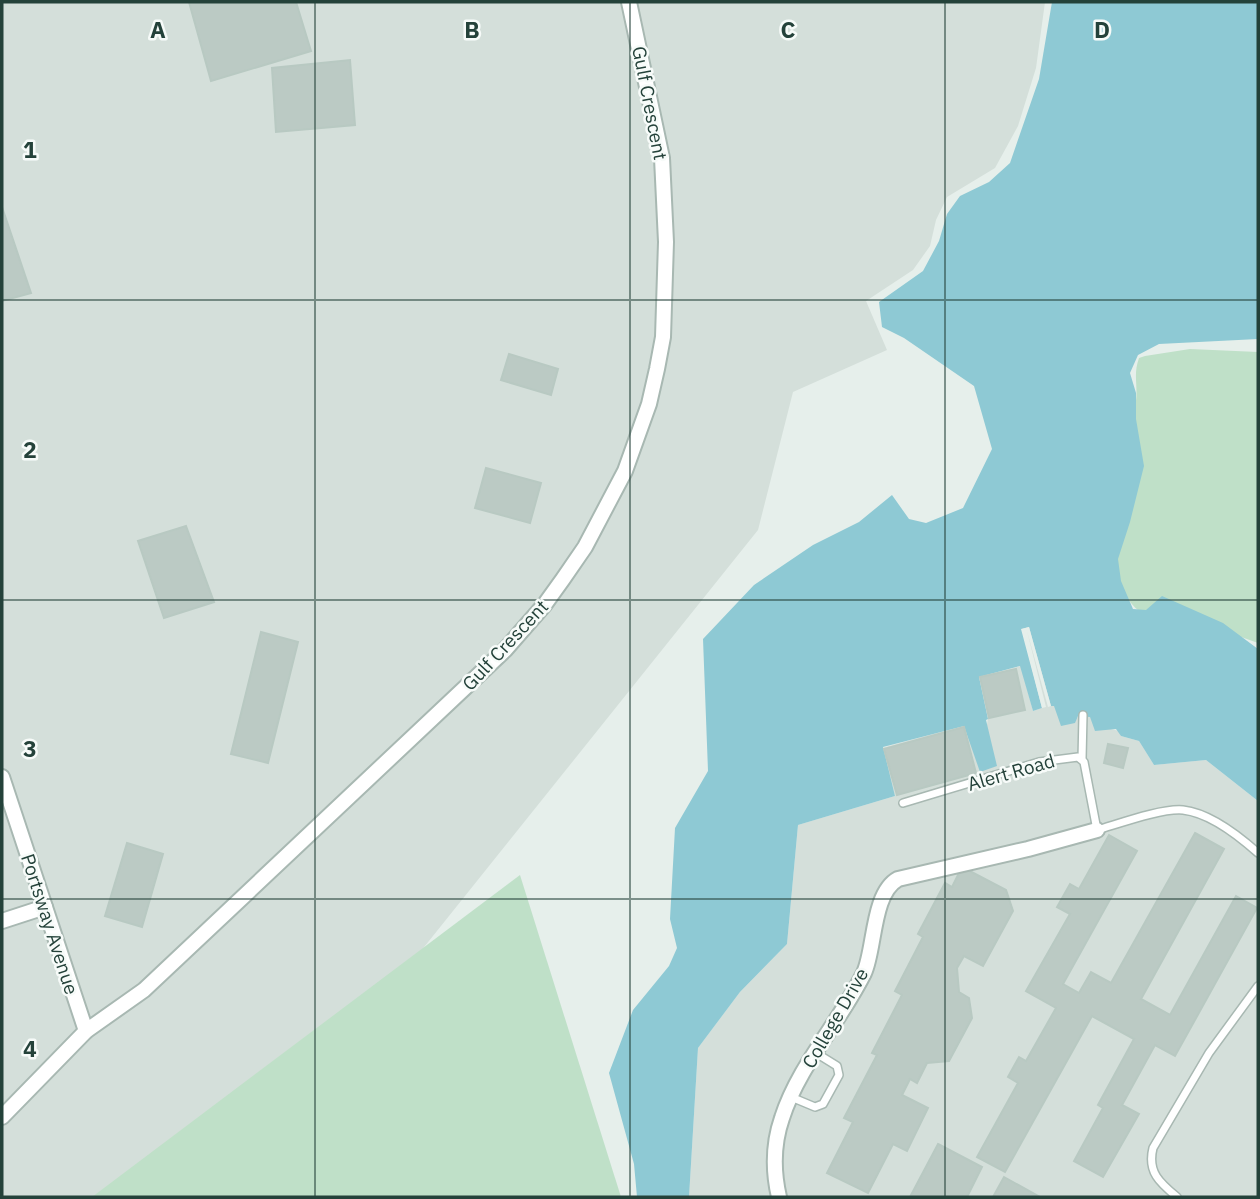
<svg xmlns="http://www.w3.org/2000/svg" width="1260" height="1199" font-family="'IBM Plex Sans',sans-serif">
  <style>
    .built { fill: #d4dfda }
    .green { fill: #bfe0c8 }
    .water { fill: #8ec9d4 }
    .pier { fill: #e6efeb }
    .building { fill: #bbcac4; stroke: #b8c9c2; stroke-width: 2 }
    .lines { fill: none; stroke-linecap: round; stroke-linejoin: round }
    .service-casing { stroke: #a8b8b2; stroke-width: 10 }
    .minor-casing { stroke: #a8b8b2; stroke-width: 18 }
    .service { stroke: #fff; stroke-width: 7 }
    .minor { stroke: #fff; stroke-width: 14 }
    .grid { fill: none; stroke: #24423a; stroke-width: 2; stroke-opacity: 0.55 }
    .labels { text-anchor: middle; stroke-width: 5; stroke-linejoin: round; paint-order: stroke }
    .street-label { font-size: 19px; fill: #24423a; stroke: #f7fbf9 }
    .grid-label { font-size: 23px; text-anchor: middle; font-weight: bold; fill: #24423a; stroke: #f7fbf9; stroke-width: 5; stroke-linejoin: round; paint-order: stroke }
  </style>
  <rect width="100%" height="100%" fill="#e6efeb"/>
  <g class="built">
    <path d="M 2,2 L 1045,2 L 1036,68 L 1018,126 L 995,168 L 947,197 L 936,220 L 930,246 L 913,270 L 866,301 L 887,350 L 793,392 L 758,530 L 224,1197 L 2,1197 Z"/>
    <path d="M 1029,627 L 1054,705 L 1076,718 L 1083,715 L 1090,716 L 1107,728 L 1119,731 L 1121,736 L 1139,741 L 1154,765 L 1206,760 L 1258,801 L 1258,1197 L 689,1197 L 698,1048 L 740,992 L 787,944 L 798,825 L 895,796 L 882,748 L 965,725 L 980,771 L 988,718 L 979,677 L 1021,666 L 1033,711 L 1042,708 L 1021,629 Z"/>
  </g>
  <g class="green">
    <path d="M 1190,349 L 1258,352 L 1258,643 L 1216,628 L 1161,598 L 1147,610 L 1138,610 C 1123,598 1119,577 1115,559 L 1136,401 C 1138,384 1133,375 1139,358 L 1145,356 Z"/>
    <path d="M 520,875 L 621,1197 L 92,1197 Z"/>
  </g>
  <path class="water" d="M 1052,2 L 1258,2 L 1258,339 L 1159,344 L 1138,355 L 1130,373 L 1136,393 L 1136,419 L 1144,466 L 1130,522 L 1118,559 L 1121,581 L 1133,609 L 1146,610 L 1162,596 L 1223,623 L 1258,649 L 1258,801 L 1206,760 L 1154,765 L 1139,741 L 1121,736 L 1116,729 L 1095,731 L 1090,717 L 1078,716 L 1075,723 L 1061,726 L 1054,706 L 1051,706 L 1029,627 L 1022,629 L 1042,708 L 1033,711 L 1020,666 L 979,677 L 988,719 L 986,720 L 997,766 L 980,772 L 964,726 L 883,747 L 895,796 L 798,825 L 787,944 L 740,992 L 698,1048 L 689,1197 L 637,1197 L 634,1164 L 609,1073 L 633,1010 L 669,966 L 677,948 L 670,919 L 675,828 L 708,771 L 703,639 L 754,585 L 813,545 L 859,522 L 892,495 L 909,519 L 926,523 L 963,508 L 992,449 L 974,386 L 904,338 L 882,327 L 879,302 L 923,271 L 939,241 L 947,214 L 960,196 L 989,182 L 1010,163 L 1039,79 Z"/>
  <path class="pier" d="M 1029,627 L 1051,706 L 1048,707 L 1027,631 L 1046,707 L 1042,708 L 1021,629 Z"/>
  <g class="building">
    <path d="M 189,2 L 296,2 L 311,51 L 211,81 Z"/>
    <path d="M 350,60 L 355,125 L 276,132 L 272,68 Z"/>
    <path d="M 2,207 L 31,293 L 2,301 Z"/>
    <path d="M 509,354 L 558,369 L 551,395 L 501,380 Z"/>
    <path d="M 486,468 L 541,483 L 530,523 L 475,508 Z"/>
    <path d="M 186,526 L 214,602 L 164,618 L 138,541 Z"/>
    <path d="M 261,632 L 298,642 L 268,763 L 231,754 Z"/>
    <path d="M 1016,669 L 1025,710 L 989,718 L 980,677 Z"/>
    <path d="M 964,727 L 976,773 L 897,795 L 884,749 Z"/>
    <path d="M 1108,744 L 1128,748 L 1123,768 L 1104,763 Z"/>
    <path d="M 1195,833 L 1224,849 L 1141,999 L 1170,1015 L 1236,896 L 1257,908 L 1175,1056 L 1155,1045 L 1122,1105 L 1139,1114 L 1103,1177 L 1074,1161 L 1103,1108 L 1098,1105 L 1134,1039 L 1092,1016 L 1005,1172 L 977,1157 L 1018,1083 L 1008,1077 L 1019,1057 L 1026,1061 L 1056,1008 L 1026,991 L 1070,914 L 1057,907 L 1070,884 L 1079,889 L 1109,835 L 1137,851 L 1063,984 L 1079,993 L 1091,972 L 1111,983 Z"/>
    <path d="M 127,843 L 163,854 L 142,927 L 105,916 Z"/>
    <path d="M 962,867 L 1006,890 L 1013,911 L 983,966 L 964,956 L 957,968 L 959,992 L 969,998 L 972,1018 L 949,1061 L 927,1063 L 917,1083 L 910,1079 L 902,1095 L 928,1108 L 907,1151 L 893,1144 L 868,1193 L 827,1173 L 853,1122 L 844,1118 L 877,1055 L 872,1053 L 902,995 L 895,991 L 923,937 L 918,934 L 945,883 L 952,887 Z"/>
    <path d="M 938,1144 L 982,1167 L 967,1197 L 910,1197 Z"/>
    <path d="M 1004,1177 L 1040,1197 L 993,1197 Z"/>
  </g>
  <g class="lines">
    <g class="service-casing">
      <g id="service">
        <path d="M 1082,759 L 1083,715"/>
        <path d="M 903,803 L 1039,762 L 1078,757 L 1084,762 L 1097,830 C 1118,824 1162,808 1183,810 C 1210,813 1239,836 1258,853"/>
        <path d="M 791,1097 L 815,1107 L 823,1104 L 839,1075 L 837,1066 L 816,1053"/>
        <path d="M 1177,1197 C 1160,1183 1147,1172 1153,1148 L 1209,1053 L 1258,986"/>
      </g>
    </g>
    <g class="minor-casing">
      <g id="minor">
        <path d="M 2,777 L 86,1031"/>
        <path d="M 2,921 L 45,907"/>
        <path d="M 2,1117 L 86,1031 L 144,990 L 505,650 L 545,604 L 563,579 L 585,547 L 625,471 L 649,404 L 657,369 L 663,337 L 666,242 L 662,158 L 629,2"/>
        <path d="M 779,1197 C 773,1171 773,1144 782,1118 C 799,1065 840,1022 864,973 C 875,950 872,893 898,879 L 1028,849 L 1097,830"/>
      </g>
    </g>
    <use href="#service" class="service"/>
    <use href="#minor" class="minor"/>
  </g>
  <path class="grid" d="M 315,2 L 315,1197M 630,2 L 630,1197M 945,2 L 945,1197M 2,300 L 1258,300M 2,600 L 1258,600M 2,899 L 1258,899"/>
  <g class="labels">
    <g class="street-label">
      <text transform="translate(650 103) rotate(79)" y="7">Gulf Crescent</text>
      <text transform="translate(505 645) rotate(-47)" y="7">Gulf Crescent</text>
      <text transform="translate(1011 772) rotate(-16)" y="7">Alert Road</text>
      <text transform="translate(50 924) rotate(72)" y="7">Portsway Avenue</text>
      <text transform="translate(835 1018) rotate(-60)" y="7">College Drive</text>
    </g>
  </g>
  <g class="grid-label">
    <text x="158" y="38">A</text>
    <text x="472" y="38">B</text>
    <text x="788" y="38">C</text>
    <text x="1102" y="38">D</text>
    <text x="30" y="158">1</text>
    <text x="30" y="458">2</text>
    <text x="30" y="757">3</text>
    <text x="30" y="1057">4</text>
  </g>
  <rect width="1260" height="1199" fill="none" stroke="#24423a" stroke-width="7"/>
</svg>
